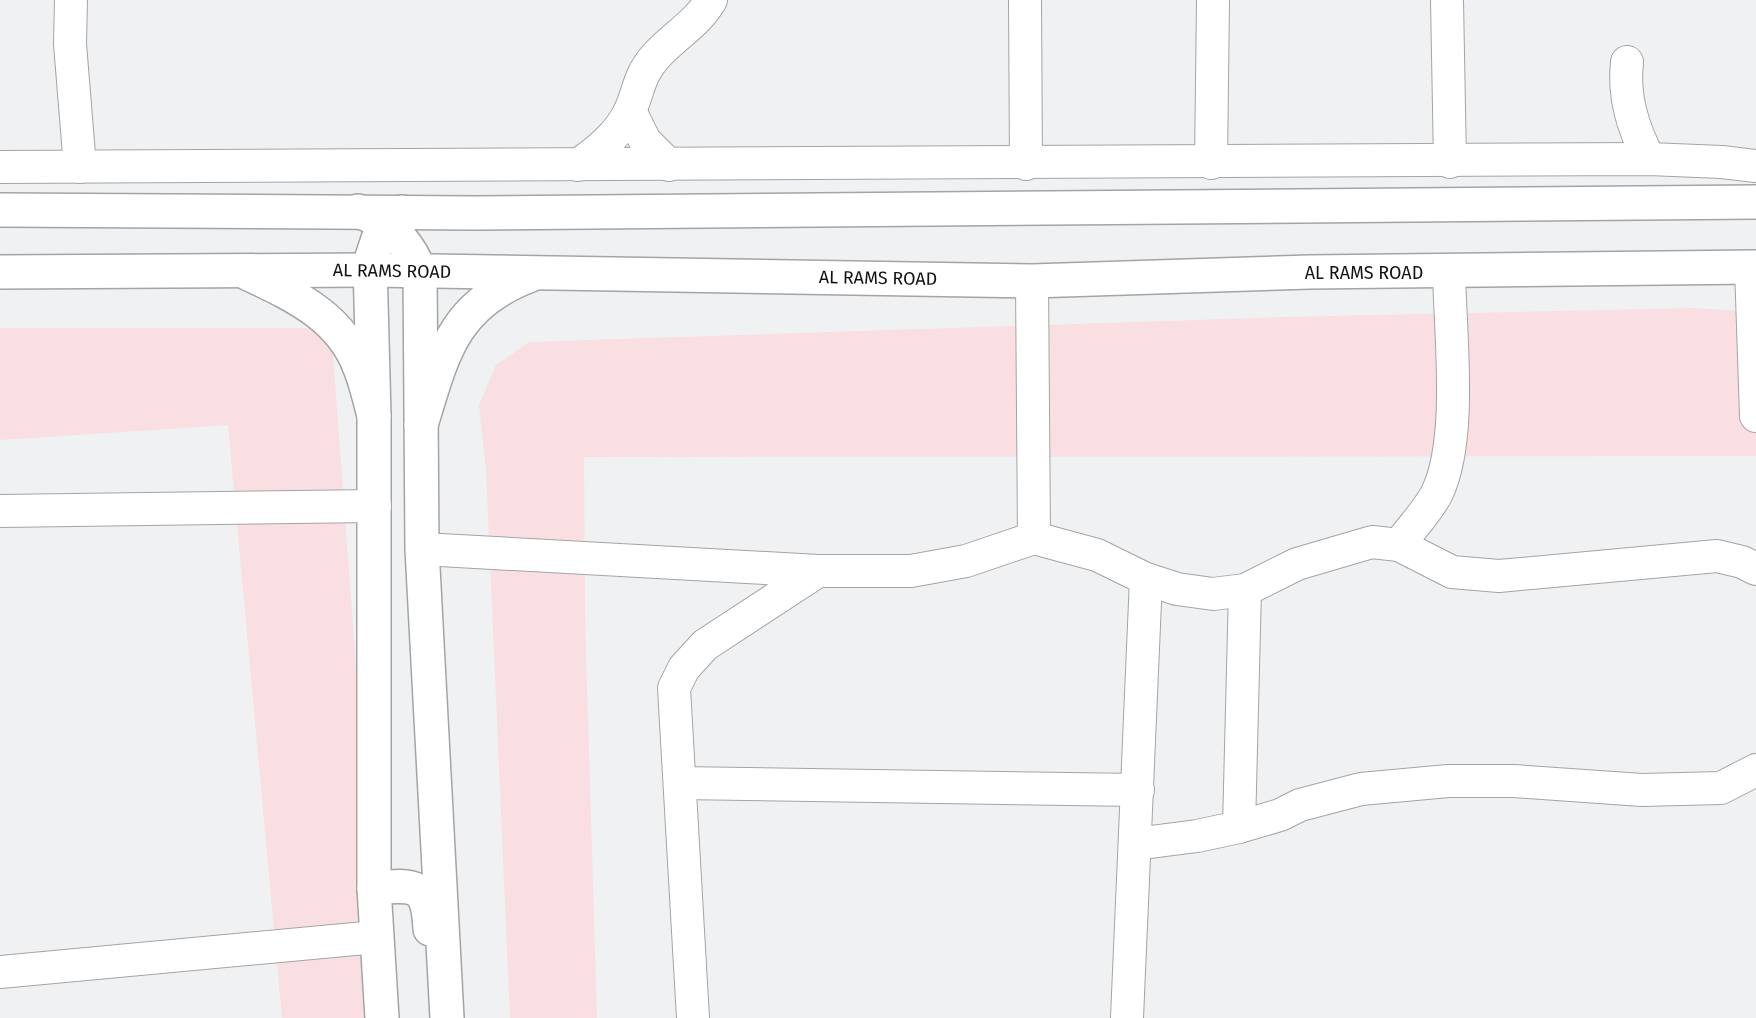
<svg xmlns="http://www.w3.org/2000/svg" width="1756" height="1018" font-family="'Fira Sans',sans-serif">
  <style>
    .commercial { fill: #fadfe2 }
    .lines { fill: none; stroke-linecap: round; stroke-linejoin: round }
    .minor-casing { stroke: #a3a4a6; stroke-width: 34 }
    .major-casing { stroke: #a3a4a6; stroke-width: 36 }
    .highway-casing { stroke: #a3a4a6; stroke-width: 36 }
    .minor { stroke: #fff; stroke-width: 32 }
    .major { stroke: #fff; stroke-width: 33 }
    .highway { stroke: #fff; stroke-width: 33 }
    .labels { text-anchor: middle; stroke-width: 4.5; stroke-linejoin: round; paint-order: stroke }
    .street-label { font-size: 18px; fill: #121212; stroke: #fff }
  </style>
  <rect width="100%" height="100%" fill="#eff1f2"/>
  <g class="commercial">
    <path d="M 1692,308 L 1756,312 L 1756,456 L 584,457 L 585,618 L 597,1018 L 510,1018 L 486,470 L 479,405 L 496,365 L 529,342 L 1285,317 Z"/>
    <path d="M 0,328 L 331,328 L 382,1018 L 282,1018 L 228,425 L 0,440 Z"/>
  </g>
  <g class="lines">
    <g class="minor-casing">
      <g id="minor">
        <path d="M 71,0 L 70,44 L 80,167"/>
        <path d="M 1025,0 L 1026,164"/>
        <path d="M 1447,0 L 1450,162"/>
        <path d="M 1627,62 C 1623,97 1633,128 1649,159"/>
        <path d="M 630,111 L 645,141 L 669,165"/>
        <path d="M 1211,163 L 1213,0"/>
        <path d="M 578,165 C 598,151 617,136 629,113 C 639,92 638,76 656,56 C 674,36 697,24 711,0"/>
        <path d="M 0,167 L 1649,159 L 1722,162 L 1756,166"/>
        <path d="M 1751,267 L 1756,416"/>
        <path d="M 1032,281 L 1034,538"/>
        <path d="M 0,511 L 375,506"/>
        <path d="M 1399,545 C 1411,528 1428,511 1437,493 C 1463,439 1450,333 1449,272"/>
        <path d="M 422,549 L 818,571 L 911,571 L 966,561 L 1034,538 L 1097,555 L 1146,579 L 1177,589 L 1213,594 L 1245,590 L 1297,564 L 1372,542 L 1399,545 L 1452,572 L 1499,576 L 1717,556 L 1742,562 L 1756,569"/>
        <path d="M 680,783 L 1138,790"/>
        <path d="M 1239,827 L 1245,590"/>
        <path d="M 1135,844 L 1197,836 L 1239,827 L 1280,815 L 1300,805 L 1361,789 L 1448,781 L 1514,781 L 1642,790 L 1721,788 L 1756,770"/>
        <path d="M 0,972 L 376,937"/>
        <path d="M 693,1018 L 674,688 L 684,668 L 705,645 L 818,571"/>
        <path d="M 1127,1018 L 1146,579"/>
      </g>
    </g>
    <g class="major-casing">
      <g id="major">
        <path d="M 358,211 C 389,222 407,240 420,271 L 422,549 L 447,1018"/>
        <path d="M 374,888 C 416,884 428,884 430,929"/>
        <path d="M 382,1018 L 374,888 L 374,416 L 370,263 L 378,239 L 388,225 L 402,212"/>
      </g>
    </g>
    <g class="highway-casing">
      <g id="highway">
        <path d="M 0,210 L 475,213 L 1756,202"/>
        <path d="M 0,272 L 370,270 L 1032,281 L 1309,272 L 1756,267"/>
        <path d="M 247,273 C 293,295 341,316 360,368 C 366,383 370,400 374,416"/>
        <path d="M 421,425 C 443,353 453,304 531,275"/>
      </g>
    </g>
    <use href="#minor" class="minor"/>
    <use href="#major" class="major"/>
    <use href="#highway" class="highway"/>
  </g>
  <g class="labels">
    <g class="street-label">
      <text transform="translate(392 271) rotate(1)" y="6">AL RAMS ROAD</text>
      <text x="1364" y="279">AL RAMS ROAD</text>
      <text transform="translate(878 278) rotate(1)" y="6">AL RAMS ROAD</text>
    </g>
  </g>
</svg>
